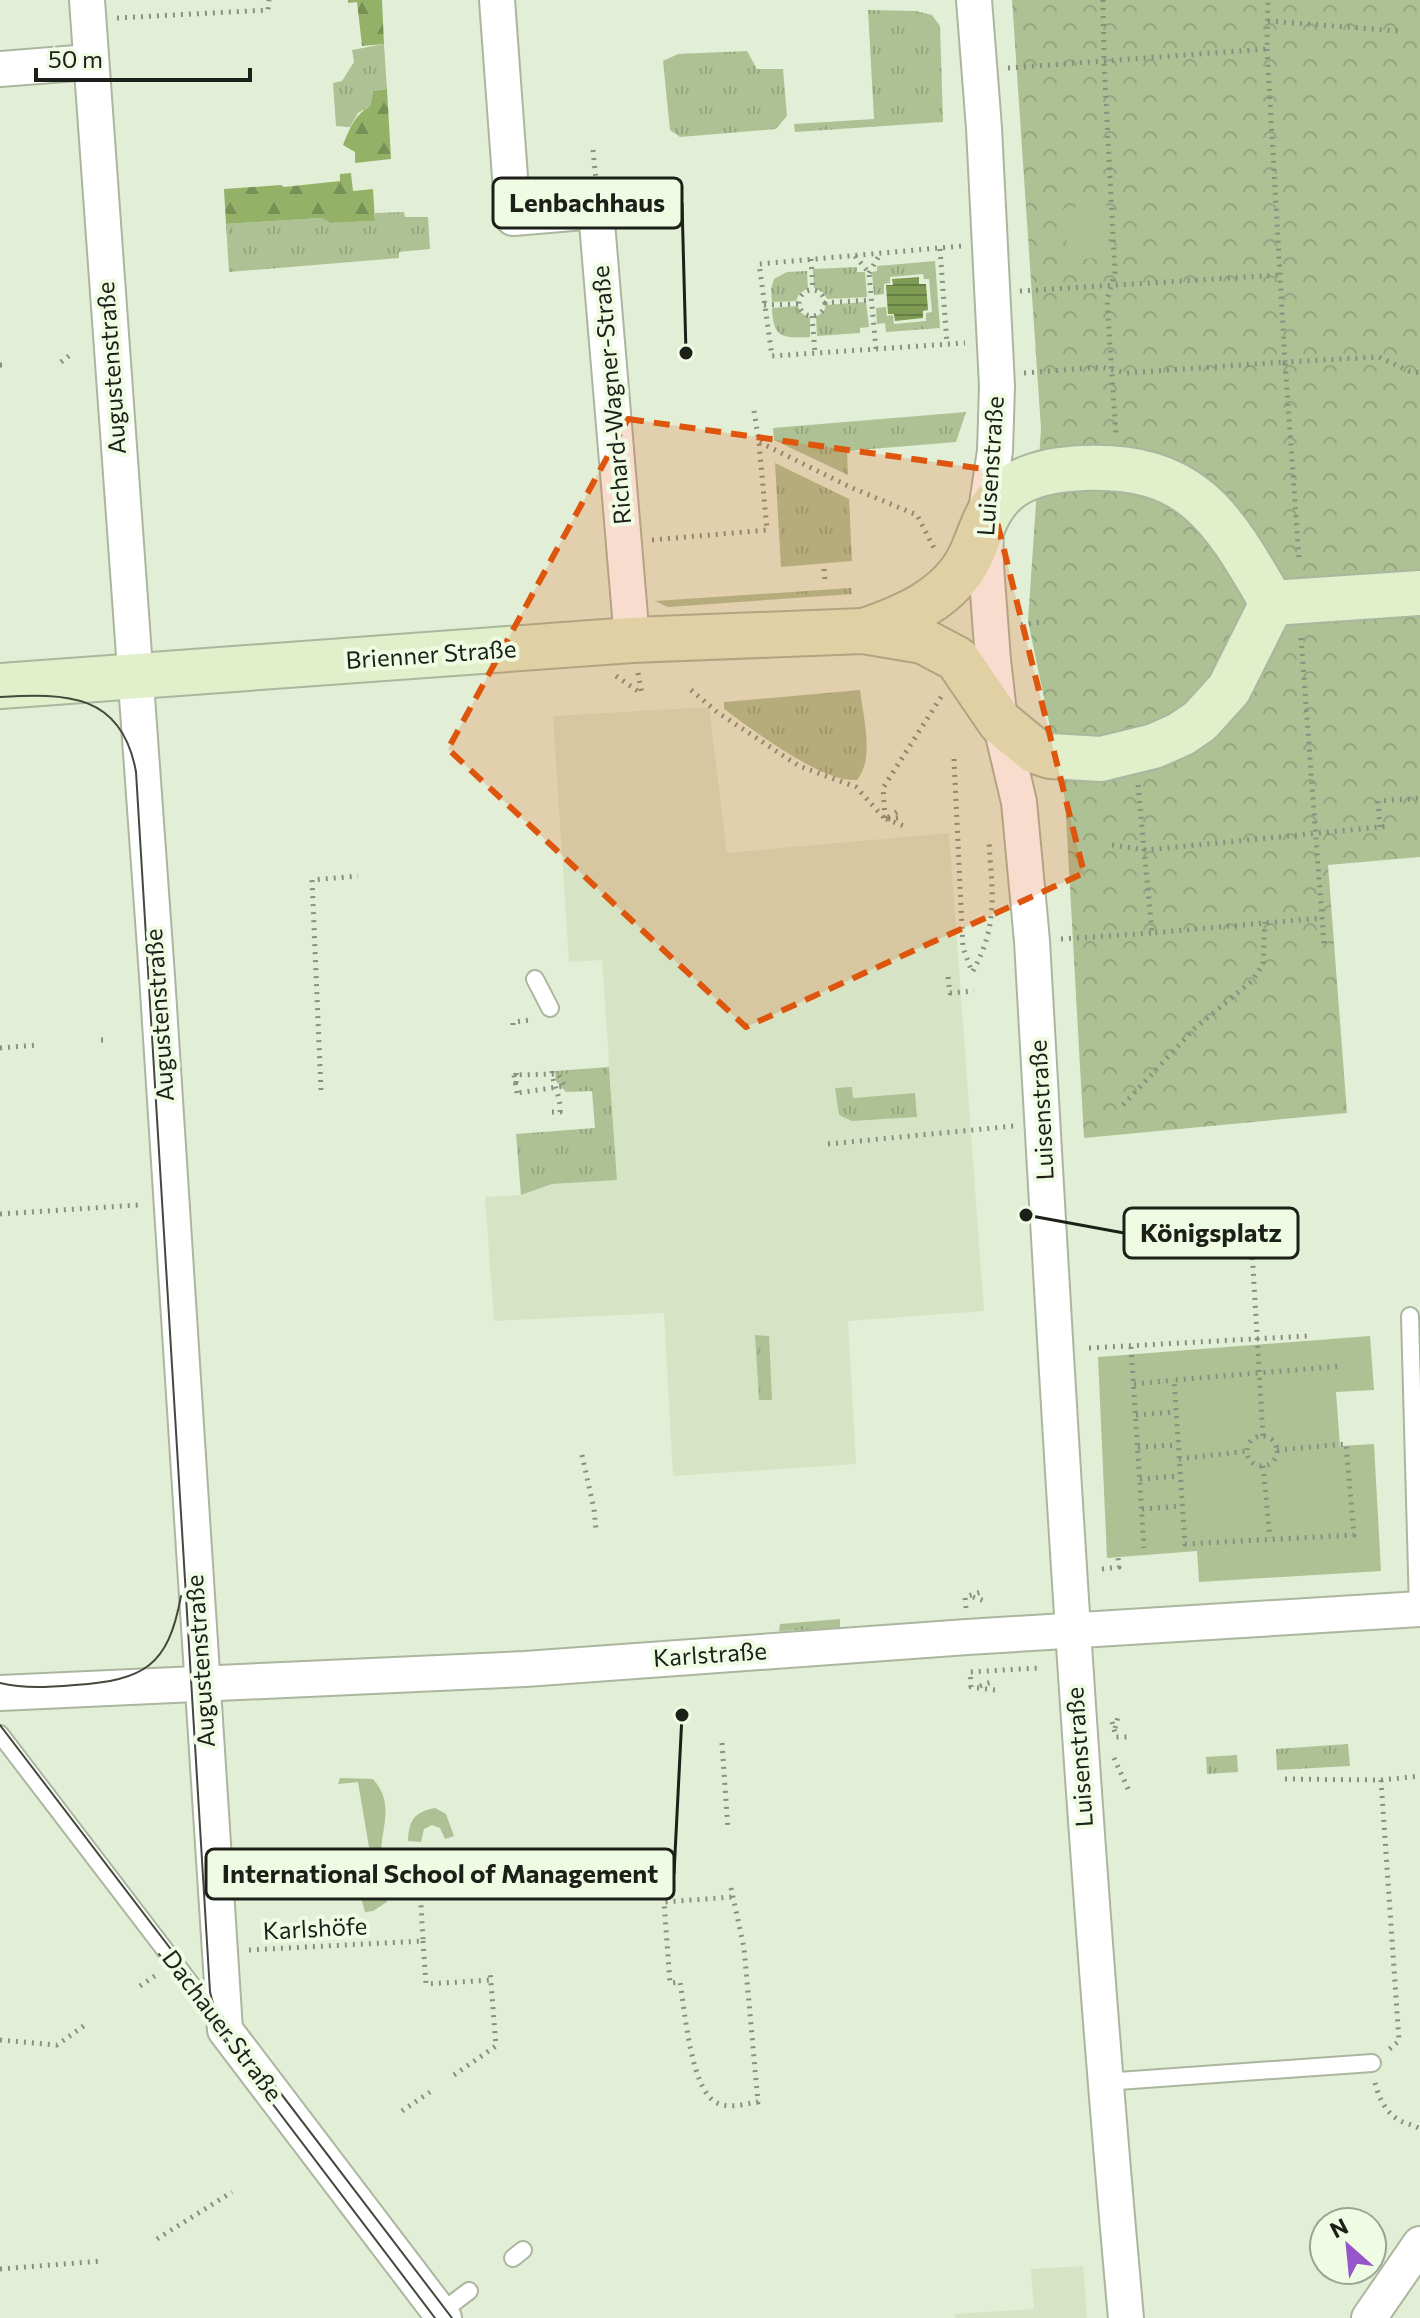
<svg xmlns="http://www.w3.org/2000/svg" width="1420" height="2318" font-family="Commissioner,sans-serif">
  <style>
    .built { fill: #d6e4c5 }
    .grass { fill: url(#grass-tufts) }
    .forest { fill: url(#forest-firs) }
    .park { fill: url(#park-crowns) }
    .garden { fill: #adc195 }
    .water { fill: url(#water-rules) }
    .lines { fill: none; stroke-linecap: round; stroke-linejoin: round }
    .lane-casing { stroke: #abb69f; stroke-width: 20 }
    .street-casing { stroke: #abb69f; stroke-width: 38 }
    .secondary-casing { stroke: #abb69f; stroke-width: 48 }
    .path { stroke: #889080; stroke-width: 5; stroke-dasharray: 2 6; stroke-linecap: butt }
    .lane { stroke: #fff; stroke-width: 16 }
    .street { stroke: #fff; stroke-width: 34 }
    .secondary { stroke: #e1efca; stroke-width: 44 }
    .tram { stroke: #43493d; stroke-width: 2 }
    .path-bridge { stroke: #889080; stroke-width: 5; stroke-dasharray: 2 6; stroke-linecap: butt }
    .marked { fill: #de560d; fill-opacity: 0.2; stroke: #de560d; stroke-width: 6; stroke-dasharray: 16 10; stroke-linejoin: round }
    .labels { text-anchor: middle; stroke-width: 8; stroke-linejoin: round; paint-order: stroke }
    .street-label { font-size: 24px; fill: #1c2018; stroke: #f0fbe3 }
    .leader { fill: none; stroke: #1c2018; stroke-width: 3 }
    .callout-dot { fill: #1c2018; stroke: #f0fbe3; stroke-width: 3 }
    .callout { fill: #f0fbe3; stroke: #1c2018; stroke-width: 3 }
    .callout-label { font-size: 26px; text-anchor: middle; font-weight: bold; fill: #1c2018 }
  </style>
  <defs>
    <pattern id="grass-tufts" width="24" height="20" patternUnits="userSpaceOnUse" patternTransform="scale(2)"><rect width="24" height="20" fill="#adc195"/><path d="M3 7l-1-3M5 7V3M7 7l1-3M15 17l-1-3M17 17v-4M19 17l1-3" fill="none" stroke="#94a680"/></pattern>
    <pattern id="forest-firs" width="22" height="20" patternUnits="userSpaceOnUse" patternTransform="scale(2)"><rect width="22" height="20" fill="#93b268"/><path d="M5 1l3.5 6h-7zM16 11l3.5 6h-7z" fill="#779055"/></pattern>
    <pattern id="park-crowns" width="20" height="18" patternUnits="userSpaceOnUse" patternTransform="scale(2)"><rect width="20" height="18" fill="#adc195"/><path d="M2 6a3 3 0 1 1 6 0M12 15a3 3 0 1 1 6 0" fill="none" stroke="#94a680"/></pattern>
    <pattern id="water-rules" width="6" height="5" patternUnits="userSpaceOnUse" patternTransform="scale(2)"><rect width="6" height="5" fill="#7d9b53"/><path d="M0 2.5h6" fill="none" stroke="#667e44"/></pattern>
  </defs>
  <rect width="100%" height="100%" fill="#e3eed6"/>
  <g class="built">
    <path d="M 709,707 L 727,853 L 949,833 L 984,1311 L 848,1321 L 856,1464 L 673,1476 L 664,1313 L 494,1321 L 485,1197 L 521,1195 L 552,1184 L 617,1179 L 602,960 L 569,962 L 553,716 Z"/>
    <path d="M 1083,2266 L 1087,2318 L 955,2318 L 955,2314 L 1034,2309 L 1031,2269 Z"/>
  </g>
  <g class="grass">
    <path d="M 868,10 L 916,11 L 932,15 L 940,26 L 943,122 L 795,132 L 794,124 L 874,119 Z"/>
    <path d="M 384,44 L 387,89 L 373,91 L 370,106 L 358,113 L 350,127 L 336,126 L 333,83 L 342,81 L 354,62 L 352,50 Z"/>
    <path d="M 747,51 L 757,69 L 783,69 L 787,116 L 776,129 L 680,137 L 670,130 L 663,61 L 678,54 Z"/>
    <path d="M 404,212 L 405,217 L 428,217 L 430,249 L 399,252 L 399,258 L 229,272 L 226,224 L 321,218 L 330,223 L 375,221 L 375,213 Z"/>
    <path d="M 935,261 L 940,328 L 886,332 L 885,323 L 877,324 L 876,308 L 886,307 L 887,316 L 893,315 L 894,324 L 926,321 L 926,313 L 932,312 L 929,279 L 924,279 L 923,274 L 890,277 L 890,283 L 884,284 L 884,294 L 874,295 L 872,272 L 877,271 L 877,266 Z"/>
    <path d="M 857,267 L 857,272 L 865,272 L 867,297 L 827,299 L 824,293 L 814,288 L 813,269 Z"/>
    <path d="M 807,271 L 808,288 L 799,294 L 796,301 L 772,302 L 771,289 L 774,279 L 787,272 Z"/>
    <path d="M 866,302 L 869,327 L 860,328 L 860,333 L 817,336 L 816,317 L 824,311 L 826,305 Z"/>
    <path d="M 798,306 L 801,313 L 810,318 L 810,337 C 783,338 773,339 772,308 Z"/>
    <path d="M 966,412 L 956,442 L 847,451 L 848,475 L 774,440 L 773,428 Z"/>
    <path d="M 775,463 L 849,499 L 852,561 L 781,567 Z"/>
    <path d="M 851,588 L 852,594 L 668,607 L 655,601 Z"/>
    <path d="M 860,690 C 863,716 875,759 857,780 C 822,783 753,730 724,709 L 724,702 Z"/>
    <path d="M 609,1067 L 617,1180 L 552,1184 L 521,1195 L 516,1134 L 595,1128 L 592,1091 L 566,1092 L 556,1081 L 555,1071 Z"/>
    <path d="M 852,1087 L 853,1098 L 915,1093 L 917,1117 L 852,1121 L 839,1115 L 835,1088 Z"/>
    <path d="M 755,1335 L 769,1336 L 772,1400 L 759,1400 Z"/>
    <path d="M 840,1619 L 840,1629 L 779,1631 L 780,1624 Z"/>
    <path d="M 1348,1744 L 1350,1766 L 1277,1770 L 1276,1749 Z"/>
    <path d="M 1237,1755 L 1238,1772 L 1207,1774 L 1206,1757 Z"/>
  </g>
  <g class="forest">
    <path d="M 348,0 L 382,0 L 384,44 L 362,46 L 357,2 L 348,3 Z"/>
    <path d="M 387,89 L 391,159 L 355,163 L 355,152 L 343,145 C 350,128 354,116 370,106 L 373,91 Z"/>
    <path d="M 351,173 L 353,191 L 373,189 L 375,221 L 330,223 L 321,218 L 226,224 L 224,189 L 281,185 L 284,187 L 340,181 L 340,174 Z"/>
  </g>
  <path class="park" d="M 1012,0 L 1420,0 L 1420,857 L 1328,865 L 1347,1113 L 1084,1138 L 1065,799 L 1028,621 L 1041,429 Z"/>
  <g class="garden">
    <path d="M 1106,205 L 1109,257 L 1068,260 L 1064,208 Z"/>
    <path d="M 1370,1336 L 1374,1390 L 1336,1392 L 1340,1446 L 1374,1444 L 1381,1571 L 1199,1582 L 1197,1551 L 1107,1558 L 1098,1357 Z"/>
    <path d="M 340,1778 L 373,1779 C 398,1807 377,1833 382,1864 C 384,1878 387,1888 387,1902 L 373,1911 L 365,1912 L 360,1894 L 377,1895 L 358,1782 L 338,1784 Z"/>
    <path d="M 435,1808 L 446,1814 L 454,1836 L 445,1839 L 440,1828 L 432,1825 L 424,1829 L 421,1842 L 408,1841 C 409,1820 414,1812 435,1808 Z"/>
  </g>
  <path class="water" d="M 919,277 L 919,284 L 926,284 L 928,310 L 923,311 L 923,318 L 895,321 L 894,314 L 888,314 L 886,285 L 893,285 L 892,279 Z"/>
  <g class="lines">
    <g class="lane-casing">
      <g id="lane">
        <path d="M 535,979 L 550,1008"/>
        <path d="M 1410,1316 L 1418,1609"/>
        <path d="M 0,1734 L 220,2022"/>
        <path d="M 1104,2082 L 1372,2063"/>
        <path d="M 513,2258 L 523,2250"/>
        <path d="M 440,2313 L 469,2291"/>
      </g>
    </g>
    <g class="street-casing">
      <g id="street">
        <path d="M 87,0 L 157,976 L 225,2030 L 444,2318"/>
        <path d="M 497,0 L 513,218 L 596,211 L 632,640"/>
        <path d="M 974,0 L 984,128 L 997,386 L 995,451 L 985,517 L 986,566 L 993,660 L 1000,722 L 1019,802 L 1032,941 C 1058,1401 1084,1859 1126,2318"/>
        <path d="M 0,69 L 90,62"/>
        <path d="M 0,1693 L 525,1669 L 967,1637 L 1420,1609"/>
        <path d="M 1369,2318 L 1420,2244"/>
      </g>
    </g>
    <g class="secondary-casing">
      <g id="secondary">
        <path d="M 1272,603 L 1420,593"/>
        <path d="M 864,631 C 905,617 950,598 970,557 C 981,534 985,511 1004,493 C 1024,474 1057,469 1084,468 C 1193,464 1222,517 1272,603"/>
        <path d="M 0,686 L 632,640 L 863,631 L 923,641 L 957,659 L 1000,722 L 1035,751 L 1050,756 L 1101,759 L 1154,746 L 1181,734 L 1200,721 L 1229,689 L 1272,603"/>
      </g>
    </g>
    <g class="path">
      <path d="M 1103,0 L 1104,62 L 1115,272 L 1107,300 L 1116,436"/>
      <path d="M 117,18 L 268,10 L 269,0"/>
      <path d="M 1268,21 L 1399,31"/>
      <path d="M 1267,49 L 1285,362 L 1379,357 L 1409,371 L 1420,373"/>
      <path d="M 1008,68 L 1267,49 L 1268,0"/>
      <path d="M 593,150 L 596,180"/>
      <path d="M 961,246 L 759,264 L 772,356 L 965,343"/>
      <path d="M 940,249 L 947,344"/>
      <path d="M 855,256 L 869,273 L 876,349"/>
      <path d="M 811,259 L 813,290"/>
      <path d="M 869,273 L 880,254"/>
      <circle cx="812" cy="303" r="13"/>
      <path d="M 1020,291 L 1280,275"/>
      <path d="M 824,303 L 871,300"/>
      <path d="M 764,305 L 799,304"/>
      <path d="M 812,316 L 815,353"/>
      <path d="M 61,362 L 70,355"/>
      <path d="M 0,365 L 8,365"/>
      <path d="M 1024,373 L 1101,367 L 1126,373 L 1285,362 L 1299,558"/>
      <path d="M 754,411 L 759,442 L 850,487 L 917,515 L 935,550"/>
      <path d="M 652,540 L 767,530 L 759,443"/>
      <path d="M 824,569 L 825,580"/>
      <path d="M 1021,625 L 1040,622"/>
      <path d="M 1301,638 L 1324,945"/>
      <path d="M 638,673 L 642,694"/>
      <path d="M 616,676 L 642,694"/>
      <path d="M 691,690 L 717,712 L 799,766 L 856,787 L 885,819 L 902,809"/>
      <path d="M 954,759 L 963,948 L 972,972"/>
      <path d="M 1138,785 L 1152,933 L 1322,918"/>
      <path d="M 885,818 L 883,788 L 941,697"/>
      <path d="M 886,819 L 904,826"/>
      <path d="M 888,819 L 903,817"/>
      <path d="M 1380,827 L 1378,801 L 1420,798"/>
      <path d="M 1112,845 L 1146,850 L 1390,826"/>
      <path d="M 1061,939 L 1152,933"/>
      <path d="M 973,971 C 999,923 992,893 989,841"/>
      <path d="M 948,977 L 950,993 L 974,991"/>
      <path d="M 513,1025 L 513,1022 L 531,1020"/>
      <path d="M 101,1040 L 108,1040"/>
      <path d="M 0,1048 L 37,1045"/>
      <path d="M 552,1071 C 553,1086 561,1096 560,1112 L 552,1112"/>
      <path d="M 321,1090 L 312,880 L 358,876"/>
      <path d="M 517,1093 L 514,1075 L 558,1074 L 565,1086 L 517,1093 L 518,1096"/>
      <path d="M 1123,1105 L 1195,1028 L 1252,981 L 1263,964 L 1265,922"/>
      <path d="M 828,1144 L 1014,1126"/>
      <path d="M 0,1214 L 139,1205"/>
      <path d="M 1252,1250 L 1263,1436"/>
      <path d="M 1131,1347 L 1144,1548"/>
      <path d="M 1089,1348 L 1308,1336"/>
      <path d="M 1134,1384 L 1174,1380"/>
      <path d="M 1136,1415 L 1176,1412"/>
      <circle cx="1262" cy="1451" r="15"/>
      <path d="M 1138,1447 L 1178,1445"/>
      <path d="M 1277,1450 L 1346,1444 L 1354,1535 L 1185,1544 L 1174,1380 L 1342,1366"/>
      <path d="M 582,1455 L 594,1509 L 596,1530"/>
      <path d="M 1179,1459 L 1247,1451"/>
      <path d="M 1263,1466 L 1270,1538"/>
      <path d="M 1140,1479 L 1180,1476"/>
      <path d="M 1142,1509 L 1182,1506"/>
      <path d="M 1102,1569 L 1119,1567 L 1118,1557"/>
      <path d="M 973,1597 L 985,1601"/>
      <path d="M 966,1608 L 965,1597 L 984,1591"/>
      <path d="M 980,1686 L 994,1681"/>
      <path d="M 995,1690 L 971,1687 L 970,1672 L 1039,1668"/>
      <path d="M 1112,1722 L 1116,1737 L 1129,1737"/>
      <path d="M 1115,1728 L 1119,1713"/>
      <path d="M 722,1743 L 728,1830"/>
      <path d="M 1114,1758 L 1130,1793"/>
      <path d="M 1285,1779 L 1381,1780 L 1420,1776"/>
      <path d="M 1381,1780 L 1399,2041 L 1386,2052"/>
      <path d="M 485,1882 L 517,1880"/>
      <path d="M 731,1888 L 744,1948 L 758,2102 C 746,2104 732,2108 720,2104 C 691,2097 685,2010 680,1982 L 670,1983 L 664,1902 L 732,1897"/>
      <path d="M 423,1941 L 426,1984 L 492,1980"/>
      <path d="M 249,1950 L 423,1941 L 419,1868 L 483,1863 L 485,1887"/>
      <path d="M 140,1986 L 159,1973"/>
      <path d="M 0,2040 L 57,2045 L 85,2025"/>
      <path d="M 454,2075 L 496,2046 L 490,1971"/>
      <path d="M 1375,2083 C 1379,2098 1386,2114 1401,2121 C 1407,2124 1414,2125 1420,2129"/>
      <path d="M 402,2111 L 430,2092"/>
      <path d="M 157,2239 L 232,2192"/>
      <path d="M 0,2269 L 102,2261"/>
    </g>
    <use href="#lane" class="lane"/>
    <use href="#street" class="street"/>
    <use href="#secondary" class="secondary"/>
    <g class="tram">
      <path d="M 0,697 C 66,693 122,693 136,772 L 210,1992 L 219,2026 L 236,2055"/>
      <path d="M 0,1683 C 25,1689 50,1687 75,1685 C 144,1680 168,1667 181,1596"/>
      <path d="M 0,1725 L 452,2318"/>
      <path d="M 159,1954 L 435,2318"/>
    </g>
    <path class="path-bridge" d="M 516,1073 L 516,1083"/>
  </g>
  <path class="marked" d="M 628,419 L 984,469 L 1084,873 L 746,1027 L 448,749 Z"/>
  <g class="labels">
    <g class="street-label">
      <text transform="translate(112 368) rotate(-94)" y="8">Augustenstraße</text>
      <text transform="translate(612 395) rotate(-95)" y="8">Richard-Wagner-Straße</text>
      <text transform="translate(991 466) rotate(-86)" y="8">Luisenstraße</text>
      <text transform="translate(431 655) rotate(-4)" y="8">Brienner Straße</text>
      <text transform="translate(160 1015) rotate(-94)" y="8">Augustenstraße</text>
      <text transform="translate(1042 1110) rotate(-93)" y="8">Luisenstraße</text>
      <text transform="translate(710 1655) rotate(-4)" y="8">Karlstraße</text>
      <text transform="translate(201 1661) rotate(-94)" y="8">Augustenstraße</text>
      <text transform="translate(1080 1757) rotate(-94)" y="8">Luisenstraße</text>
      <text transform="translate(315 1929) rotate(-3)" y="8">Karlshöfe</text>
      <text transform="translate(222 2026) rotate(53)" y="8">Dachauer Straße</text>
    </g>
  </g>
  <path class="leader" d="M686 353L682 203M1026 1215L1124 1233M682 1715L674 1874"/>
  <g class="callout-dot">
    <circle cx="686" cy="353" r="8"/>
    <circle cx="1026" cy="1215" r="8"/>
    <circle cx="682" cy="1715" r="8"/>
  </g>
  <g class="callout">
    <rect x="493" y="178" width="189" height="50" rx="8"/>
    <rect x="1124" y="1208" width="174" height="50" rx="8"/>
    <rect x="206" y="1849" width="468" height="50" rx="8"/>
  </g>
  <g class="callout-label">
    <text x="587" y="212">Lenbachhaus</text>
    <text x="1211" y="1242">Königsplatz</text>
    <text x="440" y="1883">International School of Management</text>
  </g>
  <g transform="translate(1348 2246) rotate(333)"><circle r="38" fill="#f0fbe3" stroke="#9ba392" stroke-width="2"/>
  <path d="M0-6L14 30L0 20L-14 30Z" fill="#9755ca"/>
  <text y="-12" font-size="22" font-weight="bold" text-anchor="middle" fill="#1c2018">N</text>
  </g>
  <path d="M36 68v12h214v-12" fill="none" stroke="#1c2018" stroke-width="4"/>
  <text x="48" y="68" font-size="24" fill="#1c2018" stroke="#f0fbe3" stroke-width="6" paint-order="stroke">50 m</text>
</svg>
